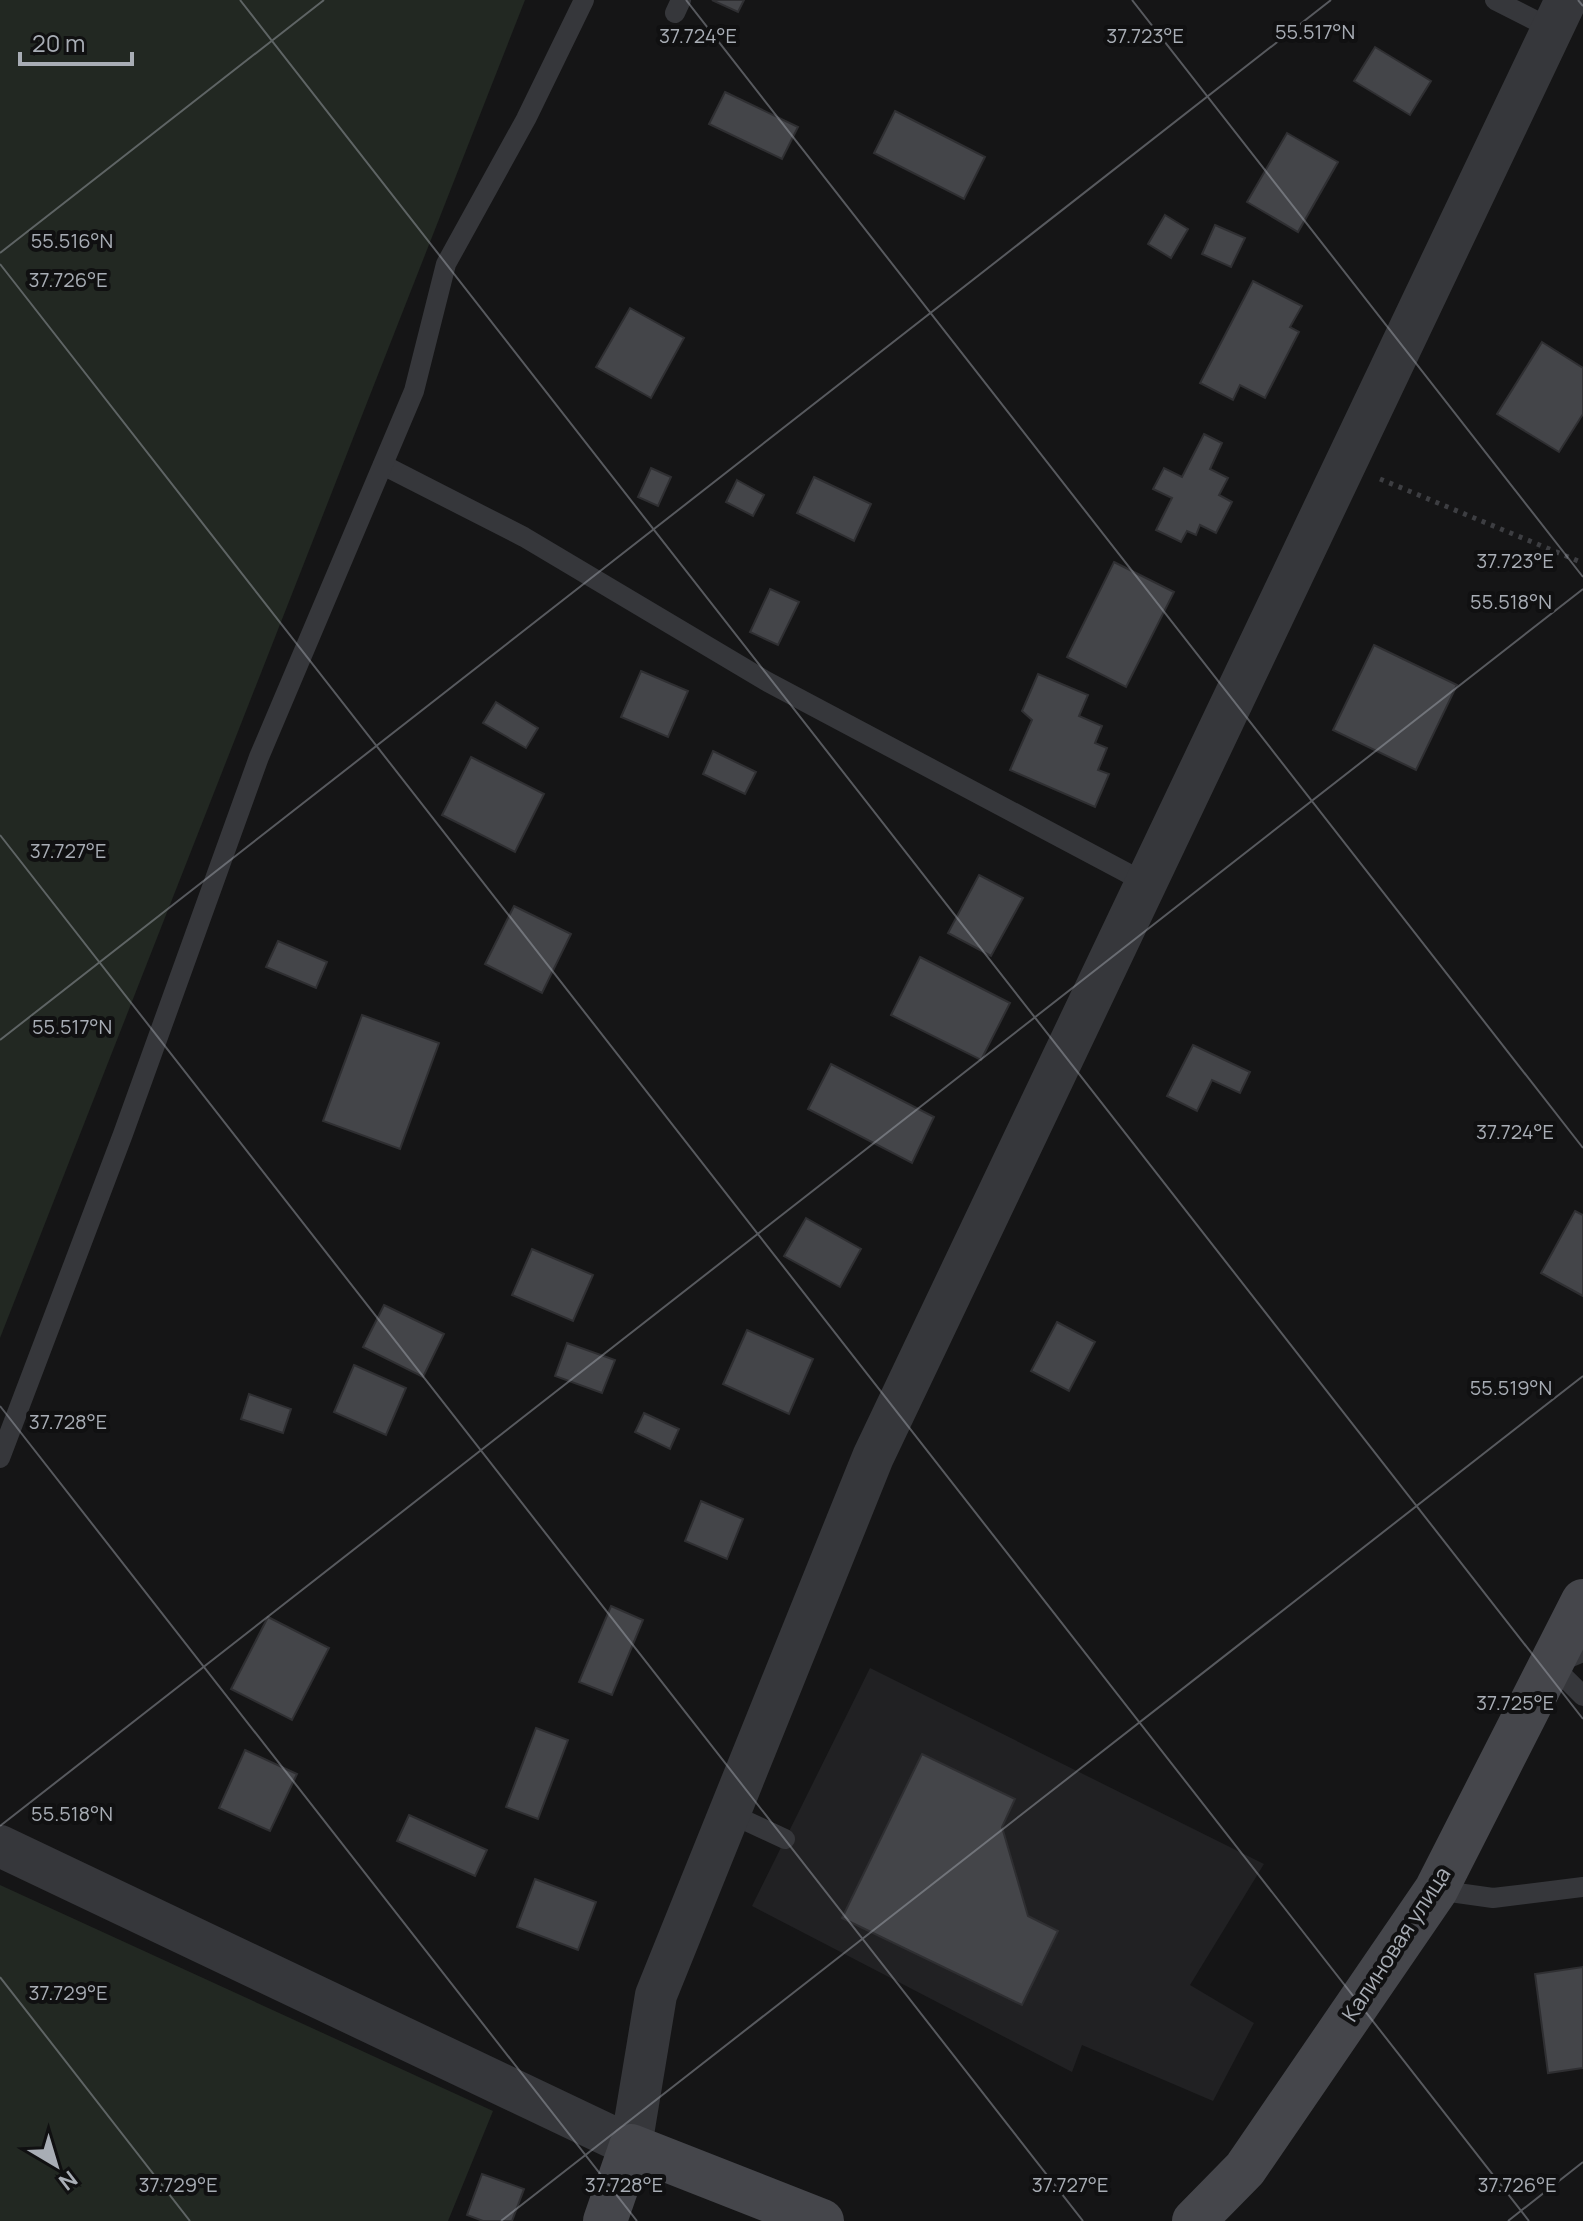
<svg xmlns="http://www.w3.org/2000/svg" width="1583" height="2221" font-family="Manrope,sans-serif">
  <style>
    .built { fill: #212123 }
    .green { fill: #222822 }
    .building { fill: #444549; stroke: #2f2f32; stroke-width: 2 }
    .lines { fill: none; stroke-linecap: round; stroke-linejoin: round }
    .path { stroke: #3d3e42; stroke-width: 5; stroke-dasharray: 4 6; stroke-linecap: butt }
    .lane { stroke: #36373b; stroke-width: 20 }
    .street { stroke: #36373b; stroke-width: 42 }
    .secondary { stroke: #45464b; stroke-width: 44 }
    .ticks { fill: none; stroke: #a8adb5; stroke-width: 2; stroke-opacity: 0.45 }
    .labels { text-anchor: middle; stroke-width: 8; stroke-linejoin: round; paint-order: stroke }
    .street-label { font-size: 22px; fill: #a8adb5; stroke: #101011 }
    .ticks-label { font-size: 20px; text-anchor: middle; fill: #a8adb5; stroke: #101011; stroke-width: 8; stroke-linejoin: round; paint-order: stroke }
  </style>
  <rect width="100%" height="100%" fill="#151516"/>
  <path class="built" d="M 870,1668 L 1264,1864 L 1190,1985 L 1254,2023 L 1213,2101 L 1082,2045 L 1072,2072 L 752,1906 Z"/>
  <g class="green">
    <path d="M 0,0 L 525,0 L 0,1338 Z"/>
    <path d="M 0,1885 L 493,2111 L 448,2221 L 0,2221 Z"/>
  </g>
  <g class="building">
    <path d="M 712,0 L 744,0 L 738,12 Z"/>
    <path d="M 1375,47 L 1431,81 L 1410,115 L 1354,81 Z"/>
    <path d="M 725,92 L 798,127 L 782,159 L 709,124 Z"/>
    <path d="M 895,111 L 985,157 L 964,199 L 874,153 Z"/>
    <path d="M 1287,133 L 1338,162 L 1298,232 L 1247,202 Z"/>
    <path d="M 1165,215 L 1188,229 L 1171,258 L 1148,244 Z"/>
    <path d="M 1215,225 L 1245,238 L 1231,267 L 1202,254 Z"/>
    <path d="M 1253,281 L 1302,306 L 1290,327 L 1299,332 L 1265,398 L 1240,385 L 1233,400 L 1200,383 Z"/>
    <path d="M 630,308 L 684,338 L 651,398 L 596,367 Z"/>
    <path d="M 1542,342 L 1583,368 L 1583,414 L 1559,452 L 1497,414 Z"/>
    <path d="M 1204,434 L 1222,443 L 1210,469 L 1228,478 L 1219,495 L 1232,502 L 1216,533 L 1200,525 L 1196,535 L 1187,531 L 1181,542 L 1156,530 L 1172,498 L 1153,489 L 1164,468 L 1182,477 Z"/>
    <path d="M 651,468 L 671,477 L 658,506 L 638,497 Z"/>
    <path d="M 814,477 L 871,504 L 854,541 L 797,513 Z"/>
    <path d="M 737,480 L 764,495 L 753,516 L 726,502 Z"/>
    <path d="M 1114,562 L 1174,592 L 1126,687 L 1067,657 Z"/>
    <path d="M 770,589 L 799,602 L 778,645 L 750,632 Z"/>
    <path d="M 1374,645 L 1457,685 L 1416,770 L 1333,730 Z"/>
    <path d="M 641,671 L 688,691 L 668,737 L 621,717 Z"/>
    <path d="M 1038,674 L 1088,695 L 1079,716 L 1102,726 L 1095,743 L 1107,748 L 1098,770 L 1109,774 L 1095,807 L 1010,770 L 1032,720 L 1022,711 Z"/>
    <path d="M 496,702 L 538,728 L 526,748 L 483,723 Z"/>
    <path d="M 713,751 L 756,772 L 745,794 L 703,774 Z"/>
    <path d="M 471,757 L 544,794 L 515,852 L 442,815 Z"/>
    <path d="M 979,875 L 1023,898 L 991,956 L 948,933 Z"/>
    <path d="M 514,906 L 571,934 L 542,993 L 485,964 Z"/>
    <path d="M 278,941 L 327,962 L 316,988 L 266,967 Z"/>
    <path d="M 920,957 L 1010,1003 L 981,1060 L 891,1015 Z"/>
    <path d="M 362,1015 L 439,1043 L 400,1149 L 323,1121 Z"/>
    <path d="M 1193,1045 L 1250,1072 L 1240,1093 L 1212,1080 L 1197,1111 L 1167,1096 Z"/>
    <path d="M 831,1064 L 934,1117 L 912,1163 L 808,1109 Z"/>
    <path d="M 1575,1211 L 1583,1215 L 1583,1296 L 1541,1273 Z"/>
    <path d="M 806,1218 L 861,1249 L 840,1287 L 784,1256 Z"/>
    <path d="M 532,1249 L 593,1275 L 573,1321 L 512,1295 Z"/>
    <path d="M 384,1305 L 444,1334 L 423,1377 L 363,1347 Z"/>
    <path d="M 1057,1322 L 1095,1342 L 1069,1391 L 1031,1371 Z"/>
    <path d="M 747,1330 L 813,1359 L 789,1414 L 723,1384 Z"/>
    <path d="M 567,1343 L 615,1360 L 602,1393 L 555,1376 Z"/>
    <path d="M 354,1365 L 406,1388 L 386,1435 L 334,1412 Z"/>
    <path d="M 249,1394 L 291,1409 L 283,1433 L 241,1419 Z"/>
    <path d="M 644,1413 L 679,1429 L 670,1449 L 635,1432 Z"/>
    <path d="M 701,1501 L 743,1519 L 727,1559 L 685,1541 Z"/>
    <path d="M 611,1606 L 643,1620 L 612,1695 L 579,1682 Z"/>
    <path d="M 268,1617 L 329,1648 L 292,1720 L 231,1689 Z"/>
    <path d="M 536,1728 L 568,1740 L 538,1819 L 506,1807 Z"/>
    <path d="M 245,1750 L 297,1774 L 270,1831 L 219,1808 Z"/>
    <path d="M 922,1754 L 1015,1799 L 1002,1827 L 1028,1916 L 1058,1931 L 1022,2005 L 842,1918 Z"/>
    <path d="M 409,1815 L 487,1850 L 475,1876 L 397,1841 Z"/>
    <path d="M 535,1879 L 596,1902 L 578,1950 L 517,1927 Z"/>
    <path d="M 1583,1967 L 1583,2068 L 1548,2073 L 1535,1974 Z"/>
    <path d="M 482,2174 L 524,2189 L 512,2221 L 483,2221 L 467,2215 Z"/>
  </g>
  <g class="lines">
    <path class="path" d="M 1380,479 L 1583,563"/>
    <g class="lane">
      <path d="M 1495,0 L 1552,29"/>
      <path d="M 675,13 L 681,0"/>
      <path d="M 383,465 L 524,537 L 766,681 L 1146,883"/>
      <path d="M 0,1458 L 123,1134 L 259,757 L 414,391 L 446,264 L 526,119 L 584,0"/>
      <path d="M 1583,1652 L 1552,1665 L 1583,1696"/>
      <path d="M 729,1813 L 785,1839"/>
      <path d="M 1436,1890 L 1493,1898 L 1583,1887"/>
    </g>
    <path class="street" d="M 0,1846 L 631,2146 L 656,1995 L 873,1457 L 1566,0"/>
    <g class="secondary">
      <path d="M 605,2221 L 631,2146 L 822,2221"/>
      <path d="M 1194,2221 L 1245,2169 L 1436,1890 L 1583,1601"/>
    </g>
  </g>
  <path class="ticks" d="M 240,0 L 1583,1719M 686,0 L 1583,1148M 1132,0 L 1583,577M 1578,0 L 1583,6M 0,253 L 324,0M 0,264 L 1529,2221M 0,835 L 1083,2221M 0,1040 L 1331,0M 0,1406 L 637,2221M 0,1826 L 1583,589M 0,1977 L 190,2221M 501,2221 L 1583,1376M 1508,2221 L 1583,2162"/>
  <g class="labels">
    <g class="street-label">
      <text transform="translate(1396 1944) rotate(-57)" y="8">Калиновая улица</text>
    </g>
  </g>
  <g class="ticks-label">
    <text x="1315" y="39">55.517°N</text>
    <text x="698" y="43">37.724°E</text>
    <text x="1145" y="43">37.723°E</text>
    <text x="72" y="248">55.516°N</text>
    <text x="68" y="287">37.726°E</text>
    <text x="1515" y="568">37.723°E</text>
    <text x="1511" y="609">55.518°N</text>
    <text x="68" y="858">37.727°E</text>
    <text x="72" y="1034">55.517°N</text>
    <text x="1515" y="1139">37.724°E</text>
    <text x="1511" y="1395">55.519°N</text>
    <text x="68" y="1429">37.728°E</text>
    <text x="1515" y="1710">37.725°E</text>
    <text x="72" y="1821">55.518°N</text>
    <text x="68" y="2000">37.729°E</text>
    <text x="178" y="2192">37.729°E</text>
    <text x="624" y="2192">37.728°E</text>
    <text x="1070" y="2192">37.727°E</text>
    <text x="1517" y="2192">37.726°E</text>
  </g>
  <g transform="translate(56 2165) rotate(142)" stroke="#101011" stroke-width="6" paint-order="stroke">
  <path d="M0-6L14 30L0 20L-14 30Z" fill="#a8adb5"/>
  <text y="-12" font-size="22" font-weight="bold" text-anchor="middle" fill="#a8adb5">N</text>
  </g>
  <path d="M20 52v12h112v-12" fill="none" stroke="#a8adb5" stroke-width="4"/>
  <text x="32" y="52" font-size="24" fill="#a8adb5" stroke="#101011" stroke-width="6" paint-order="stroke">20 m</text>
</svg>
